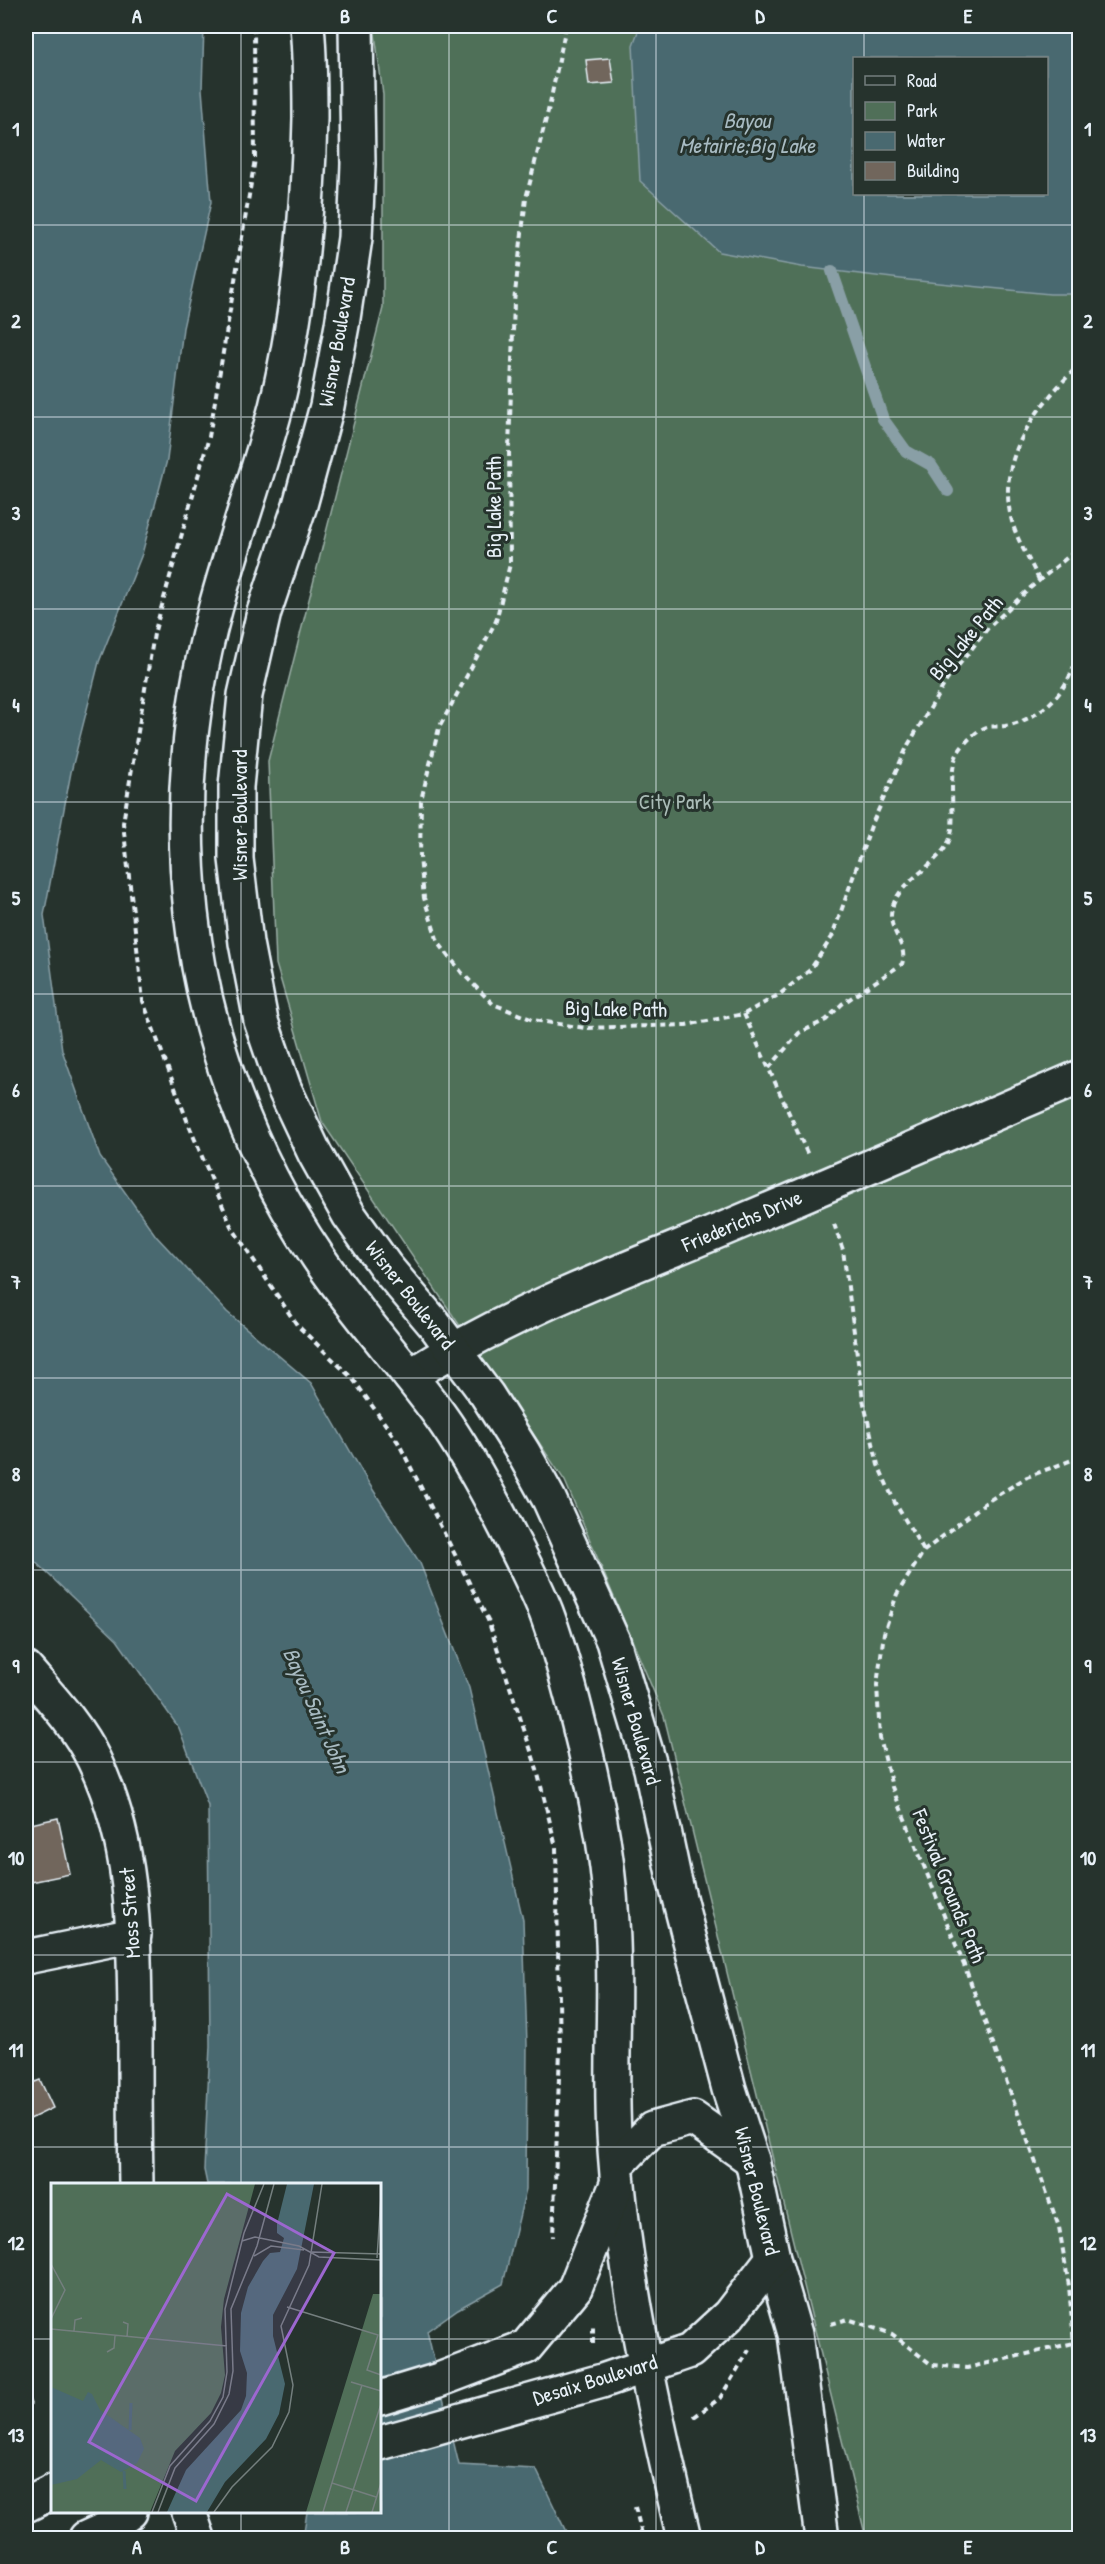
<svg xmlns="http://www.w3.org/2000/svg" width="1105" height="2564" font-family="'Patrick Hand',sans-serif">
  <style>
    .green { fill: #506f58; stroke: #9cb0a8; stroke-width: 1.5; fill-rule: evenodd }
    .water { fill: #496970; stroke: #899fa6; stroke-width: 1.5; fill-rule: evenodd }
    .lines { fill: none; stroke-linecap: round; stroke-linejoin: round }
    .stream { stroke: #899fa6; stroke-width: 12 }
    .building { fill: #71665c; stroke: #e8f1f8; stroke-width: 1.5 }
    .minor-casing { stroke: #e8f1f8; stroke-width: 38 }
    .tertiary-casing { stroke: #e8f1f8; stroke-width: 38 }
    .path { stroke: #e8f1f8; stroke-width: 4; stroke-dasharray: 6 4.5; stroke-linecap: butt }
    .minor { stroke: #26332d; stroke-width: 33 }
    .tertiary { stroke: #26332d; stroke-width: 33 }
    .grid { fill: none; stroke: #e8f1f8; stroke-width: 1.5; stroke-opacity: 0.55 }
    .labels { text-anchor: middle; stroke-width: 6; stroke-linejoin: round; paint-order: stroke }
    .street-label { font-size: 21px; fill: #e8f1f8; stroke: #26332d }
    .park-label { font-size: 21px; fill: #abbdb8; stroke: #26332d }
    .water-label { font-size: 22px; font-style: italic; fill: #a8bbc2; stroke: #26332d }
    .inset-river { fill: none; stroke: #496970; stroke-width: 3 }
    .inset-road { fill: none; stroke: #747f7e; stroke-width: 1.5 }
    .view { fill: #9c67d0; fill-opacity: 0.15; stroke: #9c67d0; stroke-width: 3 }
    .inset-edge { fill: none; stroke: #e8f1f8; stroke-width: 3 }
    .neatline { fill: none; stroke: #e8f1f8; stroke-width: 2 }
    .grid-label { font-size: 20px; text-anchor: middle; font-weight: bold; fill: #e8f1f8 }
  </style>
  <rect width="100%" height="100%" fill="#26332d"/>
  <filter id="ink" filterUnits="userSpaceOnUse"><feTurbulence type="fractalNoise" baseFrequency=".0167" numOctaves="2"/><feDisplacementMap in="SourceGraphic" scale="12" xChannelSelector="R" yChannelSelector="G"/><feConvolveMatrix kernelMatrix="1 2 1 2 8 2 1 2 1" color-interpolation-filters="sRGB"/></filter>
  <g filter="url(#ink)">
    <path class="green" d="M 374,26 L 1079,26 L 1079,2538 L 866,2538 L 664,1716 L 565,1481 L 322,1122 L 276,964 L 268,761 L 383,308 L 383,95 ZM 854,58 L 1046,58 L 1046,194 L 854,194 Z"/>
    <g class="water">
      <path d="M 26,26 L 204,26 L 202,89 L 211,202 L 183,328 L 167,460 L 142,554 L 99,662 L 71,772 L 44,915 L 62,1050 L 100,1157 L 156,1236 L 227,1312 L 311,1383 L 368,1482 L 420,1563 L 469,1688 L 523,1920 L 527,2045 L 526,2189 L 503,2284 L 458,2309 L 427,2331 L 459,2465 L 536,2469 L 569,2538 L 303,2538 L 307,2512 L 380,2512 L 380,2184 L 207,2184 L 204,2170 L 210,2046 L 208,1806 L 179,1728 L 117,1640 L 26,1553 Z"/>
      <path d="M 640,26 L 1079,26 L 1079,294 L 1050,294 L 909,280 L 802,267 L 719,252 L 640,181 L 633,45 ZM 854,58 L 1046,58 L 1046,194 L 854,194 Z"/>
    </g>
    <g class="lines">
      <path class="stream" d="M 832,271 L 883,419 L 906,451 L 931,465 L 948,491"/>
    </g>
    <g class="building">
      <path d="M 610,58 L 614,83 L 589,85 L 586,60 Z"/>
      <path d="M 26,1790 L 30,1816 L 26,1817 Z"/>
      <path d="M 58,1818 L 70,1874 L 26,1883 L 26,1825 Z"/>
      <path d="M 26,2063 L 35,2082 L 40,2080 L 53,2108 L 26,2121 Z"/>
      <path d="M 26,2392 L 31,2404 L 26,2407 Z"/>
    </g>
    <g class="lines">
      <g class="minor-casing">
        <g id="minor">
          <path d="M 410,1376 C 507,1314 614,1274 721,1230 C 841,1180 960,1128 1080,1077"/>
          <path d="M 26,1669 C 51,1698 77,1725 94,1760 C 134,1842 134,1931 135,2020 C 135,2075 135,2130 136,2184"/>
          <path d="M 26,1957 L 134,1935"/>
          <path d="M 189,2512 L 198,2538"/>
        </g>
      </g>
      <g class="tertiary-casing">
        <g id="tertiary">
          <path d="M 307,26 C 310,56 310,87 310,118 C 308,214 299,313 276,407 C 258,475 233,542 215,610 C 188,709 180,810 191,912 C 204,1034 249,1155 318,1257 C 355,1312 400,1361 439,1414 C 465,1450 486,1489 506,1528 C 520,1556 535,1584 546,1612 C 557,1641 565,1671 573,1701 C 592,1774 608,1847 612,1922 C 617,1993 610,2064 614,2134 C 622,2271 653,2406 684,2538"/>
          <path d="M 356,26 L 358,164 L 355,238 L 342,325 L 327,406 L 300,505 L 264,612 L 245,695 L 236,787 L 236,859 L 246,943 L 261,1021 L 284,1088 L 315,1154 L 349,1215 L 386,1267 L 434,1324 L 487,1395 L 523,1452 L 549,1499 L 613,1641 L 651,1769 L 674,1878 L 695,1960 L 729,2089 L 752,2160 L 773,2258 L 795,2334 L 822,2538"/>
          <path d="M 617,2165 L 652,2129 L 693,2118 L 752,2160"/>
          <path d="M 380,2398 L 439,2380 L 526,2347 L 575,2288 L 617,2184"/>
          <path d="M 380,2443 L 602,2381 L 690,2351 L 729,2315 L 773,2258"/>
          <path d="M 26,2505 L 52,2492"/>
          <path d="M 86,2538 L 108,2528 L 130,2512"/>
        </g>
      </g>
      <g class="path">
        <path d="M 254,26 L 255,159 L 209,437 L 154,634 L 123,823 L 143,1001 L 188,1123 L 231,1226 L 297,1325 L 353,1379 L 398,1442 L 488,1620 L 536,1766 L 556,1847 L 560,2050 L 553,2237"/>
        <path d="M 566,26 L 550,103 L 526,198 L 514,302 L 509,449 L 510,564 L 496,621 L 439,728 L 421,800 L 420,857 L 424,898 L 438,942 L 462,973 L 493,1004 L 533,1020 L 585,1028 L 686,1025 L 744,1014 L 780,994 L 810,970 L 832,937 L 871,826 L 908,745 L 947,680 L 988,628 L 1029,589 L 1080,547"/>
        <path d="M 1039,580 C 1031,562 1019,544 1013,525 C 993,460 1036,407 1080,364"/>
        <path d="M 744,1014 L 808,1155"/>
        <path d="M 769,1068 L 799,1033 L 826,1020 L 842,1004 L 902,964 C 908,946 891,933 891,916 C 892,883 937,868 949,841 C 958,821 945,772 959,751 C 965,742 977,730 987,727 C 993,726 999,727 1005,726 C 1041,719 1068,692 1077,656 C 1080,646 1078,635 1080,625"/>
        <path d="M 834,1224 L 843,1250 L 863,1399 L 878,1465 L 895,1503 L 924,1551"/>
        <path d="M 1080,1457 L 1027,1477 L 985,1503 L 924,1551 L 897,1594 L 884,1633 L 877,1685 L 880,1738 L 892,1787 L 968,1975 L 1059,2227 L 1069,2286 L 1080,2412"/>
        <path d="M 831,2324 L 848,2319 L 892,2334 L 932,2365 L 967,2368 L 1074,2343"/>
        <path d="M 593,2344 L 593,2327"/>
        <path d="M 694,2417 L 720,2398 L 749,2350"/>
        <path d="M 635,2507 L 642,2534"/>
      </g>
      <use href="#minor" class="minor"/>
      <use href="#tertiary" class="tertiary"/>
    </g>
  </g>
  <path class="grid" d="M 241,26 L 241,2184M 449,26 L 449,2538M 656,26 L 656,2538M 864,26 L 864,58M 864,194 L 864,2538M 26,225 L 1080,225M 26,417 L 1080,417M 26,609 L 1080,609M 26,802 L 1080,802M 26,994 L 1080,994M 26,1186 L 1080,1186M 26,1378 L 1080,1378M 26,1570 L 1080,1570M 26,1762 L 1080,1762M 26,1955 L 1080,1955M 26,2147 L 1080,2147M 26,2339 L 52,2339M 380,2339 L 1080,2339M 241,2512 L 241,2538"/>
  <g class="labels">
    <g class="street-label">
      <text transform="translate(337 342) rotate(-80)" y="7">Wisner Boulevard</text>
      <text transform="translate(494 507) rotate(-90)" y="7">Big Lake Path</text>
      <text transform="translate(966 638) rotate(-50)" y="7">Big Lake Path</text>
      <text transform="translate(240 815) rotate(-90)" y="7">Wisner Boulevard</text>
      <text transform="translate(616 1009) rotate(1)" y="7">Big Lake Path</text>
      <text transform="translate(742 1221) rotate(-23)" y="7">Friederichs Drive</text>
      <text transform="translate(410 1295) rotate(52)" y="7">Wisner Boulevard</text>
      <text transform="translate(636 1721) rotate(74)" y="7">Wisner Boulevard</text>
      <text transform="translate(949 1886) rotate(68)" y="7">Festival Grounds Path</text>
      <text transform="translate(130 1913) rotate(-94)" y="7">Moss Street</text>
      <text transform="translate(757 2191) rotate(76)" y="7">Wisner Boulevard</text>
      <text transform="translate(595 2380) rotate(-17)" y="7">Desaix Boulevard</text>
    </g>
    <g class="park-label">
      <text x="675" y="809">City Park</text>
    </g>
    <g class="water-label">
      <text x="747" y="128">Bayou<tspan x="747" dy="25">Metairie;Big Lake</tspan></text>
      <text transform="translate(317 1710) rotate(66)" y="8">Bayou Saint John</text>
    </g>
  </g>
  <g transform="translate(51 2183)">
    <rect width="330" height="330" fill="#26332d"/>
    <path d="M 0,1 L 204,1 L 173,116 L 170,144 L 174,192 L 170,210 L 160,230 L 124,268 L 99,329 L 0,329 ZM 322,111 L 330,111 L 330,329 L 255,329 Z" fill="#506f58"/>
    <path d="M 236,1 L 263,1 L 246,86 L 222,132 L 222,153 L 234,201 L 228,231 L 215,256 L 174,299 L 156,329 L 116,329 L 135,287 L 190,227 L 195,213 L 196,190 L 189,168 L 190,130 L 197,104 L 212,78 L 219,70 L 229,69 L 233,55 L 226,50 L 226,41 ZM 0,204 L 32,218 L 37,209 L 41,211 L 49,227 L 89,255 L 93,266 L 86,280 L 70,289 L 50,277 L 26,296 L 0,302 Z" fill="#496970"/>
    <path class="inset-river" d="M 79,247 L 80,220M 73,288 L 74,306"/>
    <path class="inset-road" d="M 191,58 L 204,54 L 248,63 L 268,74 L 330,77M 261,69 L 330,71M 203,73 L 220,63 L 253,67M 326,75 L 330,13M 0,81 L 14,107 L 0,136M 236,124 L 327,152 L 316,187 L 330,192M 72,139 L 77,141 L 76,154M 0,146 L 176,163M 23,148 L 24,137 L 31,135M 56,169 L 63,165 L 64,153M 300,199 L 330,208M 281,300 L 325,314M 101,329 L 119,283 L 159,238 L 172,214 L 176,189 L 174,126 L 193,50 L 213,1M 107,329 L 124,285 L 163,241 L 178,211 L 182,188 L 180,126 L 206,63 L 223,1M 163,329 L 181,304 L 221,264 L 238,229 L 242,202 L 230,143 L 258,82 L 271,1M 272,329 L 311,202M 295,329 L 330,221M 321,329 L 330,300"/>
    <path class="view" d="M 176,11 L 283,70 L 145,318 L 38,259 Z"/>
    <rect width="330" height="330" class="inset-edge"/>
  </g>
  <rect width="1105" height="2564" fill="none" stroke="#26332d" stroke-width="66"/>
  <rect x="853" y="57" width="195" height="138" fill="#26332d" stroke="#747f7e" stroke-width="1.5"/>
  <rect x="865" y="76" width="30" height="9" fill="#26332d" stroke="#747f7e" stroke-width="1.5"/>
  <text x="907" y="87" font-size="18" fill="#e8f1f8">Road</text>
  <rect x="865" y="102" width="30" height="18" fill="#506f58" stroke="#747f7e" stroke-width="1.5"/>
  <text x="907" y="117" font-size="18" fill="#e8f1f8">Park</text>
  <rect x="865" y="132" width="30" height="18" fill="#496970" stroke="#747f7e" stroke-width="1.5"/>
  <text x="907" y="147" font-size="18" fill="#e8f1f8">Water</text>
  <rect x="865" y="162" width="30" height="18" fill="#71665c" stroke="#747f7e" stroke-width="1.5"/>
  <text x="907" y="177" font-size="18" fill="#e8f1f8">Building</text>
  <rect x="33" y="33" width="1039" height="2498" class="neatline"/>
  <g class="grid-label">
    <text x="137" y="23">A</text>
    <text x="345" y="23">B</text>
    <text x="552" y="23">C</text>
    <text x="760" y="23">D</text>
    <text x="968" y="23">E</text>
    <text x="16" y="136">1</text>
    <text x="1088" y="136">1</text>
    <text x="16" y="328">2</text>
    <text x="1088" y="328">2</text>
    <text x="16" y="520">3</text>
    <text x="1088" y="520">3</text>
    <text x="16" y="712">4</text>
    <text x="1088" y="712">4</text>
    <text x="16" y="905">5</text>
    <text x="1088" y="905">5</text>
    <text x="16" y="1097">6</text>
    <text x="1088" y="1097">6</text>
    <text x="16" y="1289">7</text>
    <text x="1088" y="1289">7</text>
    <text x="16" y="1481">8</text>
    <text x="1088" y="1481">8</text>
    <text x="16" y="1673">9</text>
    <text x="1088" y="1673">9</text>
    <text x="16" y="1865">10</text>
    <text x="1088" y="1865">10</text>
    <text x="16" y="2057">11</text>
    <text x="1088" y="2057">11</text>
    <text x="16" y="2250">12</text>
    <text x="1088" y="2250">12</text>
    <text x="16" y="2442">13</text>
    <text x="1088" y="2442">13</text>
    <text x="137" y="2554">A</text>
    <text x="345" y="2554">B</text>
    <text x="552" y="2554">C</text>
    <text x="760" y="2554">D</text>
    <text x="968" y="2554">E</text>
  </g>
</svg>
